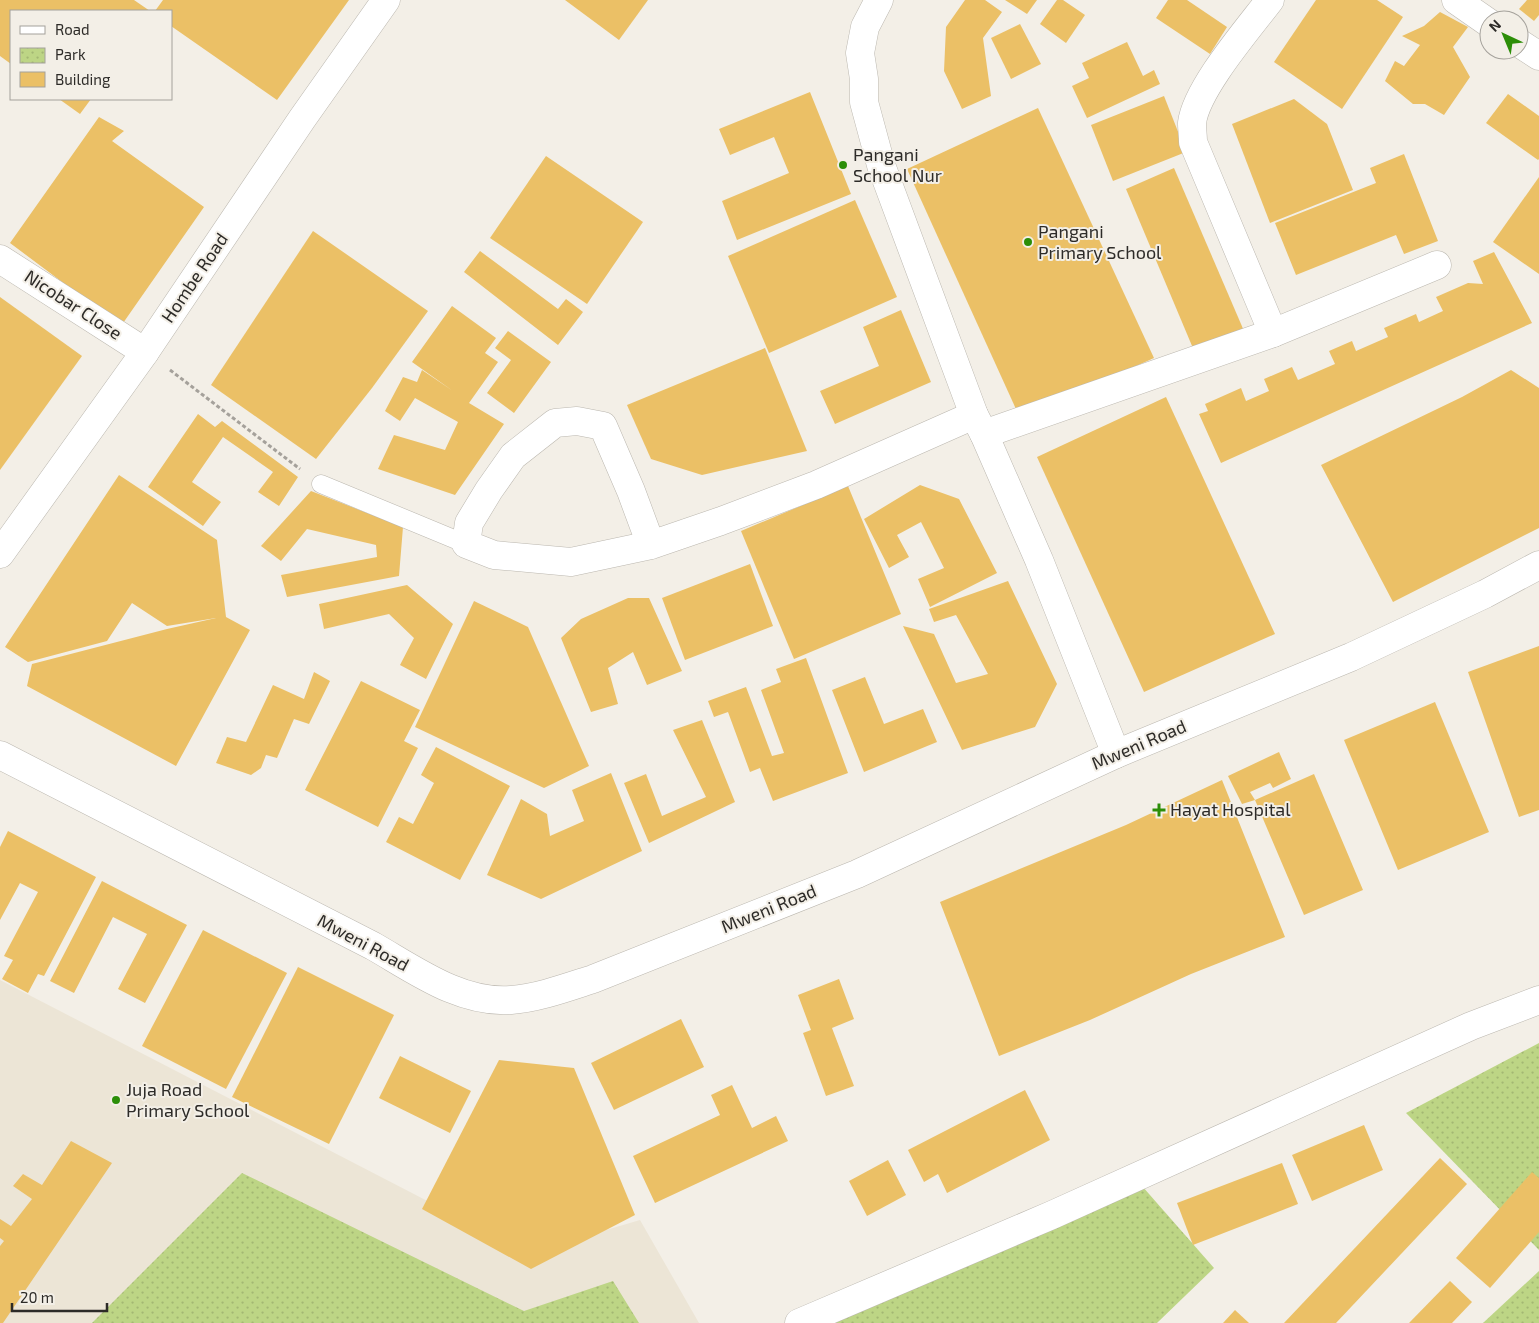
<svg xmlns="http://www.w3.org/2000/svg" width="1539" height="1323" font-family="'Exo 2',sans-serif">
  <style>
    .built { fill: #ece5d6 }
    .park { fill: url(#park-dots) }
    .building { fill: #ebc066 }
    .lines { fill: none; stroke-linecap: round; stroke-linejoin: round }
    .lane-casing { stroke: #bbb7af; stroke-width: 19 }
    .street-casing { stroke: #bbb7af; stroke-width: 29 }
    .secondary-casing { stroke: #bbb7af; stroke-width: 29 }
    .path { stroke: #a5a19b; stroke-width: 3; stroke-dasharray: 4 2.5; stroke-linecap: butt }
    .lane { stroke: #fff; stroke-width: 18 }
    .street { stroke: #fff; stroke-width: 28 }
    .secondary { stroke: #fff; stroke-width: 28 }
    .poi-dot { fill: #2c8e08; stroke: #f3efe7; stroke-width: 2 }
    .labels { text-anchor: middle; stroke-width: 4; stroke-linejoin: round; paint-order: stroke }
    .poi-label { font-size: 18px; fill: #2d2b28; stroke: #f3efe7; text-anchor: start }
    .street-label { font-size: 18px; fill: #2d2b28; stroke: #f3efe7 }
  </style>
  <defs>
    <pattern id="park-dots" width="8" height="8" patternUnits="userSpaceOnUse" patternTransform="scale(1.25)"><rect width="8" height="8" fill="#bdd585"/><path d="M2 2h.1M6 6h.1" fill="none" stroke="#a3b773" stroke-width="1.8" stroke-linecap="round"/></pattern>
  </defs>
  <rect width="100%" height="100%" fill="#f3efe7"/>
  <path class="built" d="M 0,980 L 528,1253 L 640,1220 L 699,1323 L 0,1323 Z"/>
  <g class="park">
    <path d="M 1539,1043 L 1539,1250 L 1406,1113 Z"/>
    <path d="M 242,1173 L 524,1311 L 613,1281 L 639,1323 L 92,1323 Z"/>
    <path d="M 1135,1178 L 1214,1268 L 1157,1323 L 799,1323 Z"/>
    <path d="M 1539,1271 L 1539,1323 L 1483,1323 Z"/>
  </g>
  <g class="building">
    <path d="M 0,0 L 134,0 L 150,11 L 11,11 L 11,64 L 0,56 Z"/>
    <path d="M 163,0 L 349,0 L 277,100 L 171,26 L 171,11 L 155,11 Z"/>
    <path d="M 565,0 L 648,0 L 619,40 Z"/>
    <path d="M 965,0 L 985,0 L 1002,12 L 983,38 L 991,96 L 962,109 L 944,71 L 946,27 Z"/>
    <path d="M 1005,0 L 1037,0 L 1027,14 Z"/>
    <path d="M 1057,0 L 1063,0 L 1085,15 L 1066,43 L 1040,24 Z"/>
    <path d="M 1168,0 L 1187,0 L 1227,27 L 1210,54 L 1156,18 Z"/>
    <path d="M 1316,0 L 1377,0 L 1403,17 L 1342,109 L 1274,62 Z"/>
    <path d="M 1527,0 L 1539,0 L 1539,15 L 1534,21 L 1519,9 Z"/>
    <path d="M 1440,12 L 1468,27 L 1453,47 L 1470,77 L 1444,115 L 1425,104 L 1413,104 L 1385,81 L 1395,61 L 1404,66 L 1420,45 L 1402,36 L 1424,26 Z"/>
    <path d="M 1020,24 L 1041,64 L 1011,79 L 991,38 Z"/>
    <path d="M 1127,42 L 1143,76 L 1154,70 L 1160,84 L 1087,118 L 1072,86 L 1089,78 L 1082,63 Z"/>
    <path d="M 810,92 L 851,194 L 737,240 L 722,201 L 789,173 L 774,137 L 730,155 L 719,129 Z"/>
    <path d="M 1508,94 L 1539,116 L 1539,159 L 1538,160 L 1486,123 Z"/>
    <path d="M 1164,96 L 1186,152 L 1113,181 L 1091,125 Z"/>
    <path d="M 59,99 L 91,99 L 80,114 Z"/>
    <path d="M 1294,99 L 1327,124 L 1353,190 L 1270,223 L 1232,124 Z"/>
    <path d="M 1038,108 L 1154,358 L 1020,418 L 907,169 Z"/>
    <path d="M 99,117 L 124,131 L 112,141 L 204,207 L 121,326 L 10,243 Z"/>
    <path d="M 1404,154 L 1438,241 L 1404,254 L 1396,235 L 1296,275 L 1275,223 L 1376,183 L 1370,168 Z"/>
    <path d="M 546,156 L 643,222 L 587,304 L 490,238 Z"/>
    <path d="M 1174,168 L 1244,331 L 1195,353 L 1126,189 Z"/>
    <path d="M 1539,177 L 1539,274 L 1493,242 Z"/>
    <path d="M 855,200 L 897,297 L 769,353 L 728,256 Z"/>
    <path d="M 313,231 L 428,311 L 372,388 L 316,459 L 211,385 Z"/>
    <path d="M 480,251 L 558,309 L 566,299 L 583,312 L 558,345 L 464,272 Z"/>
    <path d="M 1494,252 L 1532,323 L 1221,463 L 1199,414 L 1208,411 L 1205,404 L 1241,388 L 1246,401 L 1269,391 L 1264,379 L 1292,367 L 1298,380 L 1335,364 L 1329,351 L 1352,341 L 1356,351 L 1388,337 L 1384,328 L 1416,314 L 1419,322 L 1443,311 L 1436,297 L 1468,283 L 1483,284 L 1473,261 Z"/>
    <path d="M 0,297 L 82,356 L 0,470 Z"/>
    <path d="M 452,306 L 496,338 L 485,353 L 498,362 L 469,403 L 504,424 L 455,495 L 378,469 L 394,435 L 445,450 L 458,422 L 415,398 L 400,421 L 385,411 L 403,377 L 417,382 L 422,370 L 453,391 L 412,362 Z"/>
    <path d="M 901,310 L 931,382 L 835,424 L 820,391 L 879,366 L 863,327 Z"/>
    <path d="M 508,331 L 551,362 L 514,413 L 487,393 L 511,360 L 495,348 Z"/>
    <path d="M 765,348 L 807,451 L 702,475 L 651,459 L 627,405 Z"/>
    <path d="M 1511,370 L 1539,388 L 1539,528 L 1393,602 L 1321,465 L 1462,397 Z"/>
    <path d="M 1166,397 L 1275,634 L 1144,692 L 1037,457 Z"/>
    <path d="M 198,414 L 215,427 L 222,421 L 298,477 L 279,506 L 258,492 L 273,472 L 223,437 L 192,482 L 221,502 L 203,526 L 148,487 Z"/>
    <path d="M 119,475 L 217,540 L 226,617 L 250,630 L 176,766 L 27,686 L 32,664 L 167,629 L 216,618 L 167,626 L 132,603 L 107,641 L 28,662 L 5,647 Z"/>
    <path d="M 920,485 L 959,499 L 997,573 L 930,607 L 918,579 L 944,568 L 921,522 L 897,535 L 909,557 L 889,568 L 864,519 Z"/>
    <path d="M 848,486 L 901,614 L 794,659 L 741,531 Z"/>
    <path d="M 311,491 L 403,527 L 399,576 L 287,597 L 281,575 L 377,557 L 376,545 L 307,529 L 281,561 L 261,546 Z"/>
    <path d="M 750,564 L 773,626 L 685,660 L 662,598 Z"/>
    <path d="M 1008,581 L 1057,684 L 1035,727 L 962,750 L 903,626 L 934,634 L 956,683 L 988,674 L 956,615 L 934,622 L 929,609 Z"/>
    <path d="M 407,585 L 453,624 L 426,679 L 400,665 L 414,638 L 389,614 L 324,629 L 319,604 Z"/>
    <path d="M 628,598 L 649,598 L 682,671 L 647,685 L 633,652 L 608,668 L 618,704 L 591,712 L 561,638 L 581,619 Z"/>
    <path d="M 474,601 L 528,627 L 589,766 L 544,788 L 415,727 Z"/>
    <path d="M 1539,646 L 1539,810 L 1519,817 L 1468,672 Z"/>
    <path d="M 806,658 L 848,773 L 773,801 L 760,768 L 750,772 L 728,712 L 714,717 L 708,701 L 746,687 L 772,756 L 784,753 L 761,690 L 781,682 L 776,669 Z"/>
    <path d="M 314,672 L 330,681 L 309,724 L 294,719 L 277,758 L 266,755 L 261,768 L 251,775 L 216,763 L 227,737 L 246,742 L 273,685 L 304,699 Z"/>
    <path d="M 865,677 L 884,724 L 923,709 L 937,742 L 864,772 L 832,690 Z"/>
    <path d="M 361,681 L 420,710 L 404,741 L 418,748 L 378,827 L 305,790 Z"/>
    <path d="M 1435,702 L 1489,832 L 1398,870 L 1344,740 Z"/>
    <path d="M 702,720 L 735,802 L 649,843 L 624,783 L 646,774 L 662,816 L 706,797 L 673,730 Z"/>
    <path d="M 436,747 L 510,786 L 460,880 L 386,842 L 399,817 L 413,824 L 434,783 L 421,775 Z"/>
    <path d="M 1279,752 L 1291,779 L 1273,788 L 1270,783 L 1250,792 L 1255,800 L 1314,774 L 1363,890 L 1304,915 L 1255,800 L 1242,804 L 1228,776 Z"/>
    <path d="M 611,773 L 642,851 L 541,899 L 487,875 L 521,799 L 547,814 L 550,836 L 584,821 L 572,790 Z"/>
    <path d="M 1222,780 L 1285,937 L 1191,974 L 1090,1020 L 999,1056 L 940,902 L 1126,825 Z"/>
    <path d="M 8,831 L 96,877 L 44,976 L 38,974 L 28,993 L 2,979 L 13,960 L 4,956 L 38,892 L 20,883 L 0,920 L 0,847 Z"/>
    <path d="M 102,881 L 187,925 L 145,1003 L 118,989 L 147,934 L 113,917 L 74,993 L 50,981 Z"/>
    <path d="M 203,930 L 287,973 L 226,1089 L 142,1046 Z"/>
    <path d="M 298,967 L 394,1015 L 329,1144 L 232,1097 Z"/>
    <path d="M 839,979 L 854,1019 L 832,1028 L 854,1086 L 826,1096 L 803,1033 L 811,1030 L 798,995 Z"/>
    <path d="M 681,1019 L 704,1067 L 614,1110 L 591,1063 Z"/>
    <path d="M 400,1056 L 471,1091 L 450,1133 L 379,1098 Z"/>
    <path d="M 499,1060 L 574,1068 L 635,1215 L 531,1269 L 422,1209 Z"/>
    <path d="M 732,1085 L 752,1128 L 776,1116 L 788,1141 L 655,1203 L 633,1156 L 720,1115 L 711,1095 Z"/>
    <path d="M 1025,1090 L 1050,1140 L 947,1193 L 938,1174 L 924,1182 L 908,1150 Z"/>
    <path d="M 1364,1125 L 1383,1170 L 1312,1201 L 1292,1155 Z"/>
    <path d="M 71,1141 L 112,1163 L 3,1323 L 0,1323 L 0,1246 L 4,1241 L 0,1238 L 0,1219 L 11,1226 L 32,1199 L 13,1186 L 23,1174 L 42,1185 Z"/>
    <path d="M 1440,1158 L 1467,1184 L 1336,1323 L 1284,1323 Z"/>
    <path d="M 888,1160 L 906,1195 L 867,1216 L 849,1181 Z"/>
    <path d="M 1282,1163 L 1298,1204 L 1193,1245 L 1177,1203 Z"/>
    <path d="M 1532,1172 L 1539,1178 L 1539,1232 L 1490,1288 L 1456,1258 Z"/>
    <path d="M 1450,1281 L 1472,1302 L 1452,1323 L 1409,1323 Z"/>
    <path d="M 1235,1310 L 1249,1323 L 1223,1323 Z"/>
  </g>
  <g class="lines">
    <g class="lane-casing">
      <path id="lane" d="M 321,484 L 466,544"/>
    </g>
    <g class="street-casing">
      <g id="street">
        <path d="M 879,0 L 865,27 L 860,53 L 864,79 L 864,102 L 881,165 L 974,415 L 984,434 L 1039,560 L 1116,754"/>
        <path d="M 1270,0 C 1248,29 1196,89 1192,123 C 1192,129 1193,136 1193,142 L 1273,333"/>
        <path d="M 1456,0 L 1489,23"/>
        <path d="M 1519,43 L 1539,56"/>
        <path d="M 0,259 L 145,352"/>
        <path d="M 984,434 L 1273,333 L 1437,265"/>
        <path d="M 651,545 L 631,491 L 603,426 L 577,421 L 555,423 L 513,456 L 489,490 L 469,523 L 466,544 L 494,555 L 571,562 L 651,545 L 721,521 L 816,485 L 974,415"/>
        <path d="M 0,554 L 145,352 L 302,119 L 386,0"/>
        <path d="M 799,1323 L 1052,1215 L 1471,1026 L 1539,1000"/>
      </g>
    </g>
    <g class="secondary-casing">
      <path id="secondary" d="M 0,755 L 373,946 C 415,970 461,1004 511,1000 C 538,998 568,987 593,979 L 857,874 L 1116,754 L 1351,657 L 1485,594 L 1539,565"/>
    </g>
    <path class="path" d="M 170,370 L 300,469"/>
    <use href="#lane" class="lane"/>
    <use href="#street" class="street"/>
    <use href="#secondary" class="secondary"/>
  </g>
  <g class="poi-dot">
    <circle cx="843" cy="165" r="5"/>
    <circle cx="1028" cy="242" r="5"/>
    <path d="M1156.5 802.5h5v5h5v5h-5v5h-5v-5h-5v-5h5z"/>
    <circle cx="116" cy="1100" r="5"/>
  </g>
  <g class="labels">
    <g class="poi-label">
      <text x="853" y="161">Pangani<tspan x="853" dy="21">School Nur</tspan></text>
      <text x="1038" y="238">Pangani<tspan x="1038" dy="21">Primary School</tspan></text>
      <text x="1170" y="816">Hayat Hospital</text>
      <text x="126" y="1096">Juja Road<tspan x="126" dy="21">Primary School</tspan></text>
    </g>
    <g class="street-label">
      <text transform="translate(195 278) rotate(-56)" y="6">Hombe Road</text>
      <text transform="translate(73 305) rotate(33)" y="6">Nicobar Close</text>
      <text transform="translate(1139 745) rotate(-23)" y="6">Mweni Road</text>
      <text transform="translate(769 909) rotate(-22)" y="6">Mweni Road</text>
      <text transform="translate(363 943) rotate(28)" y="6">Mweni Road</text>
    </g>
  </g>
  <rect x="10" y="10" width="162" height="90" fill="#f3efe7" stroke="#a4a19b"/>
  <rect x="20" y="26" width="25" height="8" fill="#ffffff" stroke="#a4a19b"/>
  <text x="55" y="35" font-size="15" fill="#2d2b28">Road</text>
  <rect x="20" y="48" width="25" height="15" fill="url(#park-dots)" stroke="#a4a19b"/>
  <text x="55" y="60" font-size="15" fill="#2d2b28">Park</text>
  <rect x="20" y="72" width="25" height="15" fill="#ebc066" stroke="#a4a19b"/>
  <text x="55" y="85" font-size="15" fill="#2d2b28">Building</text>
  <g transform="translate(1504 35) rotate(316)"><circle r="24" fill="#f3efe7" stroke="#a4a19b"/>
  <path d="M0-4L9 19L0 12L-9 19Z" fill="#2c8e08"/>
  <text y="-8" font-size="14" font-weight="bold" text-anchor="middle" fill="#2d2b28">N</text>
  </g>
  <path d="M12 1303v8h95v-8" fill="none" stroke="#2d2b28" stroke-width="2.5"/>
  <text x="20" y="1303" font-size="15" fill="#2d2b28" stroke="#f3efe7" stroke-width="4" paint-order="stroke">20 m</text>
</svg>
